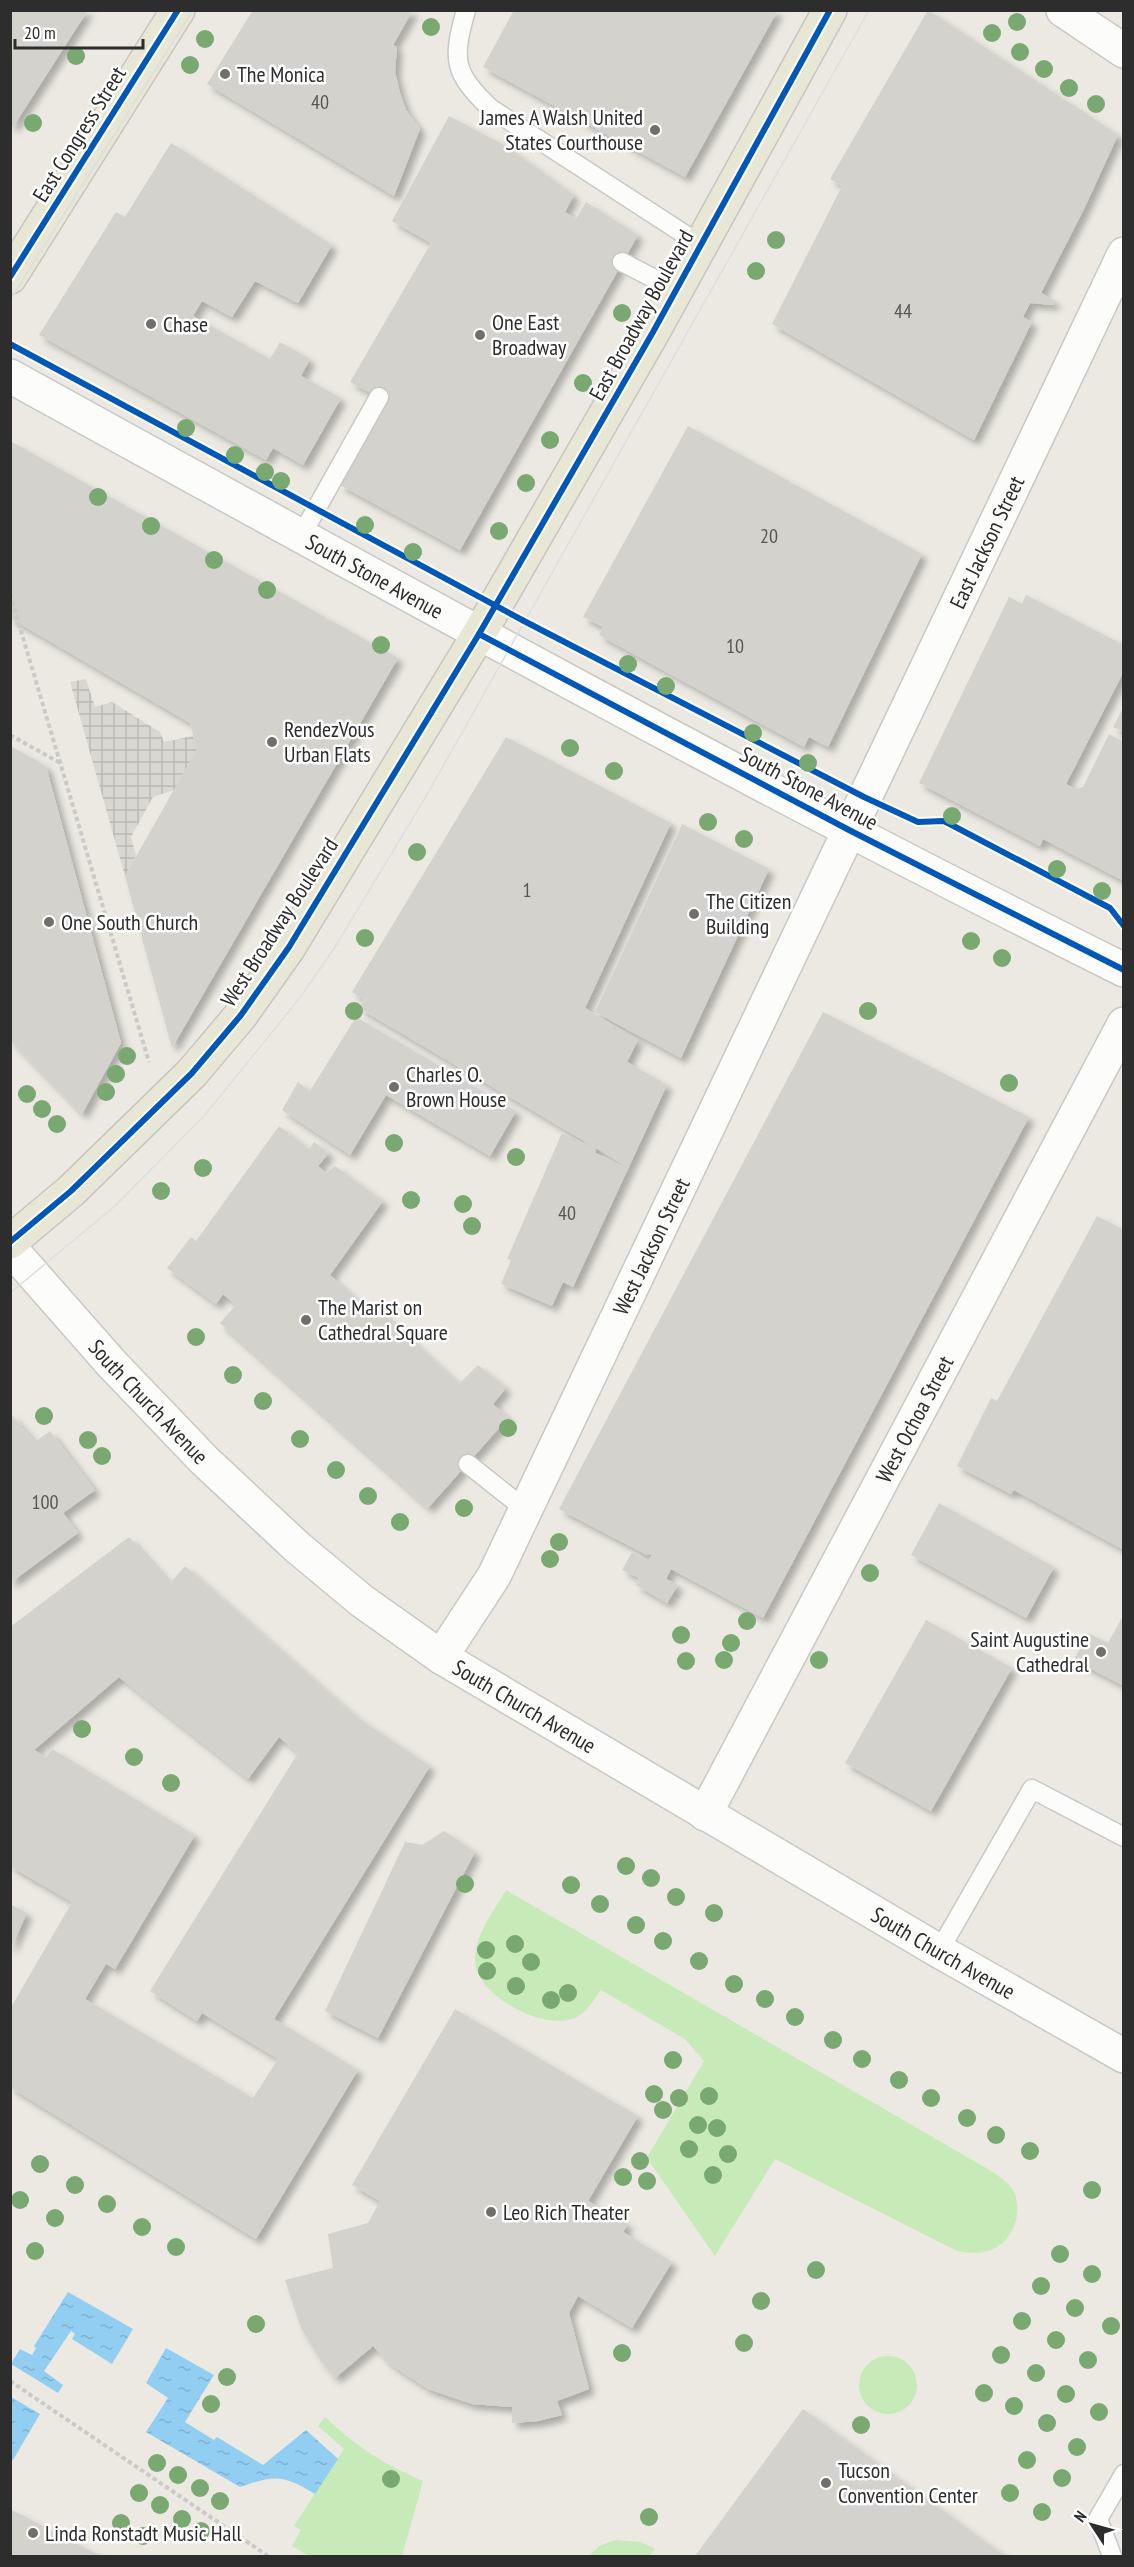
<svg xmlns="http://www.w3.org/2000/svg" width="1134" height="2567" font-family="'PT Sans Narrow',sans-serif">
  <style>
    .grass { fill: #c7eab9 }
    .plaza { fill: url(#plaza-grid) }
    .water { fill: url(#water-ripples) }
    .building { fill: #d4d2cd; fill-rule: evenodd; filter: url(#shadow) }
    .lines { fill: none; stroke-linecap: round; stroke-linejoin: round }
    .lane-casing { stroke: #c8c8c7; stroke-width: 21 }
    .street-casing { stroke: #c8c8c7; stroke-width: 36 }
    .secondary-casing { stroke: #c8c8c7; stroke-width: 36 }
    .primary-casing { stroke: #c6c5c3; stroke-width: 36 }
    .path { stroke: #cacac9; stroke-width: 4; stroke-dasharray: 4.5 3; stroke-linecap: butt }
    .lane { stroke: #fcfcfb; stroke-width: 18 }
    .street { stroke: #fcfcfb; stroke-width: 33 }
    .secondary { stroke: #fcfcfb; stroke-width: 33 }
    .primary { stroke: #e8e6d4; stroke-width: 33 }
    .tram { stroke: #dedee0; stroke-width: 1.5 }
    .cycleway-casing { stroke: #fff; stroke-width: 10 }
    .cycleway { stroke: #0057b8; stroke-width: 6 }
    .tree { fill: #7aa871 }
    .poi-dot { fill: #706f6c; stroke: #fff; stroke-width: 2 }
    .labels { text-anchor: middle; stroke-width: 5; stroke-linejoin: round; paint-order: stroke }
    .number-label { font-size: 20px; fill: #585756 }
    .poi-label { font-size: 22px; fill: #2d2d2d; stroke: #fff; text-anchor: start }
    .street-label { font-size: 22px; fill: #2d2d2d; stroke: #fff }
  </style>
  <defs>
    <pattern id="plaza-grid" width="8" height="8" patternUnits="userSpaceOnUse" patternTransform="scale(1.5)"><rect width="8" height="8" fill="#d9d7d1"/><path d="M0 4h8M4 0v8" fill="none" stroke="#bbb9b4"/></pattern>
    <pattern id="water-ripples" width="26" height="14" patternUnits="userSpaceOnUse" patternTransform="scale(1.5)"><rect width="26" height="14" fill="#91cef2"/><path d="M2 4q2-2 4 0t4 0M15 11q2-2 4 0t4 0" fill="none" stroke="#7db1d0"/></pattern>
    <filter id="shadow"><feDropShadow dx="5.5" dy="5.5" stdDeviation="3" flood-color="#0004"/></filter>
  </defs>
  <rect width="100%" height="100%" fill="#ebe9e2"/>
  <g class="grass">
    <path d="M 506,1890 L 993,2172 C 1001,2178 1009,2183 1014,2192 C 1018,2200 1018,2211 1016,2220 C 1008,2249 984,2257 957,2251 L 775,2159 L 715,2256 L 649,2161 L 648,2156 L 704,2061 L 685,2039 L 601,1990 C 594,1999 588,2011 577,2017 C 546,2033 476,1996 475,1961 C 474,1936 494,1911 506,1890 Z"/>
    <circle cx="888" cy="2385" r="29"/>
    <path d="M 325,2417 C 354,2445 386,2466 423,2481 L 402,2556 L 309,2556 L 292,2546 L 301,2530 L 294,2526 L 344,2449 L 318,2426 Z"/>
    <path d="M 615,2540 L 641,2542 L 655,2549 L 649,2556 L 589,2556 L 599,2546 Z"/>
  </g>
  <path class="plaza" d="M 86,679 L 95,707 L 112,702 L 160,732 L 164,742 L 193,736 L 197,749 L 174,790 L 153,797 L 131,837 L 136,856 L 125,876 L 70,682 Z"/>
  <g class="water">
    <path d="M 68,2292 L 133,2329 L 112,2364 L 72,2339 L 75,2334 L 71,2331 L 44,2371 L 63,2385 L 58,2393 L 11,2364 L 20,2349 L 32,2355 L 36,2348 L 34,2346 Z"/>
    <path d="M 166,2348 L 214,2375 L 185,2422 L 214,2440 L 217,2437 L 263,2465 L 306,2430 L 338,2459 L 315,2494 C 282,2474 275,2475 240,2487 L 146,2432 L 168,2398 L 146,2383 Z"/>
    <path d="M 11,2397 L 40,2414 L 13,2460 L 10,2459 Z"/>
  </g>
  <g class="building">
    <path d="M 10,10 L 88,10 L 13,127 L 10,125 Z"/>
    <path d="M 253,10 L 413,10 L 393,45 L 397,47 L 395,72 L 400,93 L 406,110 L 420,129 L 394,196 L 207,84 Z"/>
    <path d="M 514,10 L 778,10 L 685,177 L 483,67 Z"/>
    <path d="M 928,10 L 1118,135 L 1084,209 L 1041,293 L 1055,301 L 1053,305 L 1030,303 L 1023,317 L 1032,322 L 974,440 L 772,324 L 842,186 L 830,179 Z"/>
    <path d="M 449,116 L 506,146 L 574,195 L 565,212 L 576,219 L 586,202 L 638,235 L 460,550 L 340,485 L 386,401 L 350,382 L 431,243 L 392,221 Z"/>
    <path d="M 171,143 L 332,245 L 298,303 L 255,281 L 232,317 L 202,301 L 193,316 L 270,359 L 280,342 L 310,359 L 301,376 L 341,398 L 303,465 L 273,448 L 266,460 L 39,335 L 116,212 L 125,217 Z"/>
    <path d="M 688,426 L 922,554 L 828,747 L 809,737 L 804,747 L 599,635 L 603,627 L 583,617 Z"/>
    <path d="M 10,441 L 398,658 L 172,1048 L 125,876 L 197,749 L 190,723 L 10,618 Z"/>
    <path d="M 1026,595 L 1124,645 L 1124,671 L 1066,784 L 1076,789 L 1083,787 L 1109,734 L 1124,742 L 1124,881 L 1043,839 L 1040,846 L 919,783 L 1009,597 L 1022,604 Z"/>
    <path d="M 1124,706 L 1124,732 L 1113,727 Z"/>
    <path d="M 506,737 L 671,823 L 585,1008 L 638,1040 L 627,1062 L 667,1085 L 573,1287 L 563,1282 L 552,1306 L 501,1284 L 511,1260 L 507,1259 L 562,1133 L 596,1148 L 595,1153 L 628,1168 L 596,1148 L 359,1008 L 364,1000 L 352,992 Z"/>
    <path d="M 10,746 L 46,766 L 121,1043 L 82,1114 L 10,1040 Z"/>
    <path d="M 682,824 L 769,869 L 681,1058 L 595,1012 Z"/>
    <path d="M 823,1012 L 1029,1117 L 763,1618 L 671,1569 L 666,1579 L 678,1585 L 667,1603 L 636,1585 L 639,1578 L 622,1570 L 632,1552 L 649,1561 L 652,1554 L 647,1555 L 559,1509 Z"/>
    <path d="M 356,1017 L 516,1111 L 490,1156 L 386,1095 L 350,1155 L 282,1110 L 298,1082 L 310,1091 Z"/>
    <path d="M 279,1126 L 309,1149 L 314,1142 L 329,1153 L 318,1166 L 326,1173 L 335,1166 L 383,1201 L 330,1275 L 374,1316 L 378,1309 L 459,1384 L 478,1365 L 506,1388 L 493,1404 L 508,1418 L 428,1508 L 220,1323 L 236,1305 L 223,1294 L 216,1304 L 167,1268 L 191,1237 L 196,1241 Z"/>
    <path d="M 1097,1216 L 1124,1230 L 1124,1550 L 1014,1490 L 1011,1494 L 957,1466 L 991,1398 L 997,1401 Z"/>
    <path d="M 10,1413 L 35,1442 L 50,1431 L 95,1490 L 63,1513 L 78,1533 L 10,1583 Z"/>
    <path d="M 939,1503 L 1054,1567 L 1026,1618 L 911,1555 Z"/>
    <path d="M 129,1537 L 170,1583 L 185,1566 L 355,1716 L 430,1766 L 274,2019 L 358,2070 L 256,2239 L 10,2087 L 10,2009 L 72,1902 L 10,1866 L 10,1627 ZM 119,1677 L 248,1779 L 279,1737 L 298,1753 L 150,1991 L 197,2021 L 202,2013 L 278,2059 L 253,2098 L 85,1999 L 106,1964 L 115,1969 L 195,1835 L 52,1749 L 46,1757 L 34,1750 Z"/>
    <path d="M 1124,1614 L 1124,1686 L 1074,1660 L 1088,1633 L 1108,1643 Z"/>
    <path d="M 926,1620 L 1012,1668 L 931,1811 L 845,1763 Z"/>
    <path d="M 444,1831 L 475,1852 L 378,2038 L 325,2011 L 405,1842 L 422,1845 Z"/>
    <path d="M 10,1904 L 27,1913 L 10,1950 Z"/>
    <path d="M 455,2009 L 638,2116 L 588,2201 L 628,2224 L 623,2232 L 672,2262 L 632,2328 L 578,2296 L 569,2313 L 589,2389 L 557,2401 L 562,2415 L 538,2421 L 512,2423 L 512,2407 L 472,2404 L 428,2389 L 390,2364 L 373,2346 L 335,2378 L 321,2361 L 301,2328 L 285,2280 L 333,2268 L 328,2234 L 368,2223 L 380,2201 L 352,2185 Z"/>
    <path d="M 803,2409 L 1005,2556 L 695,2556 Z"/>
    <path d="M 10,2509 L 101,2556 L 10,2556 Z"/>
  </g>
  <g class="lines">
    <g class="lane-casing">
      <g id="lane">
        <path d="M 466,10 C 452,60 453,72 490,108 L 701,245"/>
        <path d="M 622,262 L 676,290"/>
        <path d="M 301,536 L 379,397"/>
        <path d="M 468,1464 L 526,1510"/>
        <path d="M 939,1951 L 1032,1789 L 1124,1837"/>
        <path d="M 1112,2556 L 1098,2519 L 1124,2474"/>
      </g>
    </g>
    <g class="street-casing">
      <g id="street">
        <path d="M 1063,10 L 1124,51"/>
        <path id="s1" d="M 441,1657 L 494,1576 L 1124,254"/>
        <path id="s2" d="M 705,1814 L 1124,1024"/>
      </g>
    </g>
    <g class="secondary-casing">
      <g id="secondary">
        <path id="s3" d="M 10,376 C 379,579 747,783 1124,970"/>
        <path id="s4" d="M 10,1248 L 112,1364 L 204,1460 L 297,1547 L 362,1601 L 441,1657 L 939,1951 L 1124,2056"/>
      </g>
    </g>
    <g class="primary-casing">
      <g id="primary">
        <path d="M 10,277 L 178,10"/>
        <path d="M 10,1242 L 71,1191 L 192,1073 L 241,1015 L 289,947 L 479,634 L 653,332 L 830,10"/>
      </g>
    </g>
    <g class="path">
      <path d="M 10,594 L 149,1062"/>
      <path d="M 10,735 L 62,764"/>
      <path d="M 10,2381 L 268,2556"/>
    </g>
    <use href="#lane" class="lane"/>
    <use href="#street" class="street"/>
    <use href="#secondary" class="secondary"/>
    <use href="#primary" class="primary"/>
    <g class="tram">
      <path d="M 10,300 L 193,10"/>
      <path d="M 10,1293 L 115,1206 L 204,1116 L 299,999 L 335,947 L 428,793 L 869,10"/>
    </g>
    <g class="cycleway-casing">
      <g id="cycleway">
        <path d="M 10,277 L 178,10"/>
        <path d="M 10,344 L 524,621 L 864,797 L 918,822 L 944,821 L 1110,908 L 1124,926"/>
        <path d="M 479,634 L 849,830 L 1124,970"/>
        <path d="M 10,1242 L 71,1191 L 192,1073 L 241,1015 L 289,947 L 479,634 L 653,332 L 830,10"/>
      </g>
    </g>
    <use href="#cycleway" class="cycleway"/>
  </g>
  <g class="tree">
    <circle cx="1017" cy="22" r="9"/>
    <circle cx="431" cy="27" r="9"/>
    <circle cx="992" cy="33" r="9"/>
    <circle cx="205" cy="39" r="9"/>
    <circle cx="1020" cy="52" r="9"/>
    <circle cx="76" cy="56" r="9"/>
    <circle cx="190" cy="65" r="9"/>
    <circle cx="1044" cy="69" r="9"/>
    <circle cx="1069" cy="88" r="9"/>
    <circle cx="1096" cy="104" r="9"/>
    <circle cx="33" cy="123" r="9"/>
    <circle cx="776" cy="240" r="9"/>
    <circle cx="756" cy="271" r="9"/>
    <circle cx="622" cy="313" r="9"/>
    <circle cx="583" cy="383" r="9"/>
    <circle cx="186" cy="428" r="9"/>
    <circle cx="550" cy="440" r="9"/>
    <circle cx="235" cy="455" r="9"/>
    <circle cx="265" cy="472" r="9"/>
    <circle cx="281" cy="481" r="9"/>
    <circle cx="526" cy="483" r="9"/>
    <circle cx="98" cy="497" r="9"/>
    <circle cx="365" cy="525" r="9"/>
    <circle cx="151" cy="526" r="9"/>
    <circle cx="499" cy="531" r="9"/>
    <circle cx="413" cy="552" r="9"/>
    <circle cx="214" cy="560" r="9"/>
    <circle cx="267" cy="590" r="9"/>
    <circle cx="381" cy="645" r="9"/>
    <circle cx="628" cy="664" r="9"/>
    <circle cx="666" cy="686" r="9"/>
    <circle cx="753" cy="733" r="9"/>
    <circle cx="570" cy="748" r="9"/>
    <circle cx="808" cy="763" r="9"/>
    <circle cx="614" cy="771" r="9"/>
    <circle cx="952" cy="816" r="9"/>
    <circle cx="708" cy="822" r="9"/>
    <circle cx="744" cy="839" r="9"/>
    <circle cx="417" cy="852" r="9"/>
    <circle cx="1057" cy="869" r="9"/>
    <circle cx="1102" cy="891" r="9"/>
    <circle cx="365" cy="938" r="9"/>
    <circle cx="971" cy="941" r="9"/>
    <circle cx="1002" cy="958" r="9"/>
    <circle cx="354" cy="1011" r="9"/>
    <circle cx="868" cy="1011" r="9"/>
    <circle cx="127" cy="1056" r="9"/>
    <circle cx="116" cy="1074" r="9"/>
    <circle cx="1009" cy="1083" r="9"/>
    <circle cx="106" cy="1092" r="9"/>
    <circle cx="27" cy="1094" r="9"/>
    <circle cx="42" cy="1109" r="9"/>
    <circle cx="57" cy="1124" r="9"/>
    <circle cx="394" cy="1143" r="9"/>
    <circle cx="516" cy="1157" r="9"/>
    <circle cx="203" cy="1168" r="9"/>
    <circle cx="161" cy="1191" r="9"/>
    <circle cx="411" cy="1200" r="9"/>
    <circle cx="463" cy="1204" r="9"/>
    <circle cx="472" cy="1226" r="9"/>
    <circle cx="196" cy="1337" r="9"/>
    <circle cx="233" cy="1375" r="9"/>
    <circle cx="263" cy="1401" r="9"/>
    <circle cx="44" cy="1416" r="9"/>
    <circle cx="508" cy="1428" r="9"/>
    <circle cx="300" cy="1439" r="9"/>
    <circle cx="88" cy="1440" r="9"/>
    <circle cx="102" cy="1456" r="9"/>
    <circle cx="336" cy="1470" r="9"/>
    <circle cx="368" cy="1496" r="9"/>
    <circle cx="464" cy="1508" r="9"/>
    <circle cx="400" cy="1522" r="9"/>
    <circle cx="559" cy="1542" r="9"/>
    <circle cx="550" cy="1559" r="9"/>
    <circle cx="870" cy="1573" r="9"/>
    <circle cx="747" cy="1621" r="9"/>
    <circle cx="681" cy="1635" r="9"/>
    <circle cx="731" cy="1643" r="9"/>
    <circle cx="724" cy="1660" r="9"/>
    <circle cx="819" cy="1660" r="9"/>
    <circle cx="686" cy="1661" r="9"/>
    <circle cx="82" cy="1729" r="9"/>
    <circle cx="134" cy="1757" r="9"/>
    <circle cx="171" cy="1783" r="9"/>
    <circle cx="626" cy="1866" r="9"/>
    <circle cx="651" cy="1878" r="9"/>
    <circle cx="465" cy="1884" r="9"/>
    <circle cx="571" cy="1885" r="9"/>
    <circle cx="676" cy="1897" r="9"/>
    <circle cx="600" cy="1904" r="9"/>
    <circle cx="714" cy="1913" r="9"/>
    <circle cx="636" cy="1925" r="9"/>
    <circle cx="663" cy="1941" r="9"/>
    <circle cx="515" cy="1944" r="9"/>
    <circle cx="486" cy="1950" r="9"/>
    <circle cx="699" cy="1961" r="9"/>
    <circle cx="531" cy="1962" r="9"/>
    <circle cx="487" cy="1971" r="9"/>
    <circle cx="734" cy="1984" r="9"/>
    <circle cx="516" cy="1986" r="9"/>
    <circle cx="568" cy="1993" r="9"/>
    <circle cx="765" cy="1999" r="9"/>
    <circle cx="551" cy="2000" r="9"/>
    <circle cx="795" cy="2017" r="9"/>
    <circle cx="833" cy="2040" r="9"/>
    <circle cx="862" cy="2059" r="9"/>
    <circle cx="673" cy="2060" r="9"/>
    <circle cx="899" cy="2080" r="9"/>
    <circle cx="654" cy="2094" r="9"/>
    <circle cx="709" cy="2096" r="9"/>
    <circle cx="679" cy="2098" r="9"/>
    <circle cx="931" cy="2098" r="9"/>
    <circle cx="663" cy="2110" r="9"/>
    <circle cx="967" cy="2118" r="9"/>
    <circle cx="698" cy="2125" r="9"/>
    <circle cx="717" cy="2128" r="9"/>
    <circle cx="996" cy="2135" r="9"/>
    <circle cx="689" cy="2149" r="9"/>
    <circle cx="1030" cy="2151" r="9"/>
    <circle cx="728" cy="2154" r="9"/>
    <circle cx="640" cy="2161" r="9"/>
    <circle cx="40" cy="2164" r="9"/>
    <circle cx="713" cy="2175" r="9"/>
    <circle cx="623" cy="2177" r="9"/>
    <circle cx="647" cy="2181" r="9"/>
    <circle cx="75" cy="2185" r="9"/>
    <circle cx="1092" cy="2190" r="9"/>
    <circle cx="20" cy="2200" r="9"/>
    <circle cx="107" cy="2204" r="9"/>
    <circle cx="55" cy="2218" r="9"/>
    <circle cx="142" cy="2227" r="9"/>
    <circle cx="176" cy="2247" r="9"/>
    <circle cx="35" cy="2251" r="9"/>
    <circle cx="1060" cy="2254" r="9"/>
    <circle cx="816" cy="2270" r="9"/>
    <circle cx="1092" cy="2274" r="9"/>
    <circle cx="1041" cy="2286" r="9"/>
    <circle cx="761" cy="2301" r="9"/>
    <circle cx="1075" cy="2308" r="9"/>
    <circle cx="1022" cy="2321" r="9"/>
    <circle cx="256" cy="2324" r="9"/>
    <circle cx="1111" cy="2326" r="9"/>
    <circle cx="1056" cy="2340" r="9"/>
    <circle cx="744" cy="2343" r="9"/>
    <circle cx="622" cy="2353" r="9"/>
    <circle cx="1001" cy="2355" r="9"/>
    <circle cx="1088" cy="2360" r="9"/>
    <circle cx="1036" cy="2373" r="9"/>
    <circle cx="227" cy="2377" r="9"/>
    <circle cx="984" cy="2393" r="9"/>
    <circle cx="1066" cy="2394" r="9"/>
    <circle cx="211" cy="2404" r="9"/>
    <circle cx="1014" cy="2406" r="9"/>
    <circle cx="1099" cy="2412" r="9"/>
    <circle cx="1047" cy="2423" r="9"/>
    <circle cx="861" cy="2425" r="9"/>
    <circle cx="1077" cy="2447" r="9"/>
    <circle cx="1027" cy="2460" r="9"/>
    <circle cx="157" cy="2463" r="9"/>
    <circle cx="178" cy="2475" r="9"/>
    <circle cx="1062" cy="2478" r="9"/>
    <circle cx="391" cy="2479" r="9"/>
    <circle cx="200" cy="2488" r="9"/>
    <circle cx="139" cy="2493" r="9"/>
    <circle cx="1010" cy="2493" r="9"/>
    <circle cx="220" cy="2501" r="9"/>
    <circle cx="160" cy="2505" r="9"/>
    <circle cx="1042" cy="2512" r="9"/>
    <circle cx="649" cy="2517" r="9"/>
    <circle cx="182" cy="2519" r="9"/>
    <circle cx="121" cy="2523" r="9"/>
    <circle cx="201" cy="2531" r="9"/>
    <circle cx="143" cy="2536" r="9"/>
  </g>
  <g class="poi-dot">
    <circle cx="225" cy="74" r="6"/>
    <circle cx="655" cy="130" r="6"/>
    <circle cx="151" cy="324" r="6"/>
    <circle cx="480" cy="335" r="6"/>
    <circle cx="272" cy="742" r="6"/>
    <circle cx="694" cy="914" r="6"/>
    <circle cx="49" cy="922" r="6"/>
    <circle cx="394" cy="1087" r="6"/>
    <circle cx="306" cy="1320" r="6"/>
    <circle cx="1101" cy="1652" r="6"/>
    <circle cx="491" cy="2212" r="6"/>
    <circle cx="826" cy="2483" r="6"/>
    <circle cx="33" cy="2533" r="6"/>
  </g>
  <g class="labels">
    <g class="number-label">
      <text x="320" y="109">40</text>
      <text x="903" y="318">44</text>
      <text x="769" y="543">20</text>
      <text x="735" y="653">10</text>
      <text x="527" y="897">1</text>
      <text x="567" y="1220">40</text>
      <text x="45" y="1509">100</text>
    </g>
    <g class="poi-label">
      <text x="237" y="82">The Monica</text>
      <text x="643" y="125" text-anchor="end">James A Walsh United<tspan x="643" dy="25">States Courthouse</tspan></text>
      <text x="492" y="330">One East<tspan x="492" dy="25">Broadway</tspan></text>
      <text x="163" y="332">Chase</text>
      <text x="284" y="737">RendezVous<tspan x="284" dy="25">Urban Flats</tspan></text>
      <text x="706" y="909">The Citizen<tspan x="706" dy="25">Building</tspan></text>
      <text x="61" y="930">One South Church</text>
      <text x="406" y="1082">Charles O.<tspan x="406" dy="25">Brown House</tspan></text>
      <text x="318" y="1315">The Marist on<tspan x="318" dy="25">Cathedral Square</tspan></text>
      <text x="1089" y="1647" text-anchor="end">Saint Augustine<tspan x="1089" dy="25">Cathedral</tspan></text>
      <text x="503" y="2220">Leo Rich Theater</text>
      <text x="838" y="2478">Tucson<tspan x="838" dy="25">Convention Center</tspan></text>
      <text x="45" y="2541">Linda Ronstadt Music Hall</text>
    </g>
    <g class="street-label">
      <text transform="translate(79 134) rotate(-58)" y="8">East Congress Street</text>
      <text transform="translate(641 315) rotate(-61)" y="8">East Broadway Boulevard</text>
      <text dy="8" stroke="none"><textPath href="#s1" startOffset="1242">East Jackson Street</textPath></text>
      <text dy="8" stroke="none"><textPath href="#s3" startOffset="416">South Stone Avenue</textPath></text>
      <text transform="translate(809 788) rotate(28)" y="8">South Stone Avenue</text>
      <text transform="translate(279 922) rotate(-57)" y="8">West Broadway Boulevard</text>
      <text dy="8" stroke="none"><textPath href="#s1" startOffset="462">West Jackson Street</textPath></text>
      <text dy="8" stroke="none"><textPath href="#s4" startOffset="207">South Church Avenue</textPath></text>
      <text dy="8" stroke="none"><textPath href="#s2" startOffset="447">West Ochoa Street</textPath></text>
      <text dy="8" stroke="none"><textPath href="#s4" startOffset="693">South Church Avenue</textPath></text>
      <text dy="8" stroke="none"><textPath href="#s4" startOffset="1179">South Church Avenue</textPath></text>
    </g>
  </g>
  <rect width="1134" height="2567" fill="none" stroke="#2d2d2d" stroke-width="24"/>
  <g transform="translate(1092 2525) rotate(306)" stroke="#ffffff" stroke-width="4.5" paint-order="stroke">
  <path d="M0-4.5L10 22L0 15L-10 22Z" fill="#2d2d2d"/>
  <text y="-9" font-size="16" font-weight="bold" text-anchor="middle" fill="#2d2d2d">N</text>
  </g>
  <path d="M15 39v9h128v-9" fill="none" stroke="#2d2d2d" stroke-width="3"/>
  <text x="24" y="39" font-size="18" fill="#2d2d2d" stroke="#ffffff" stroke-width="4.5" paint-order="stroke">20 m</text>
</svg>
